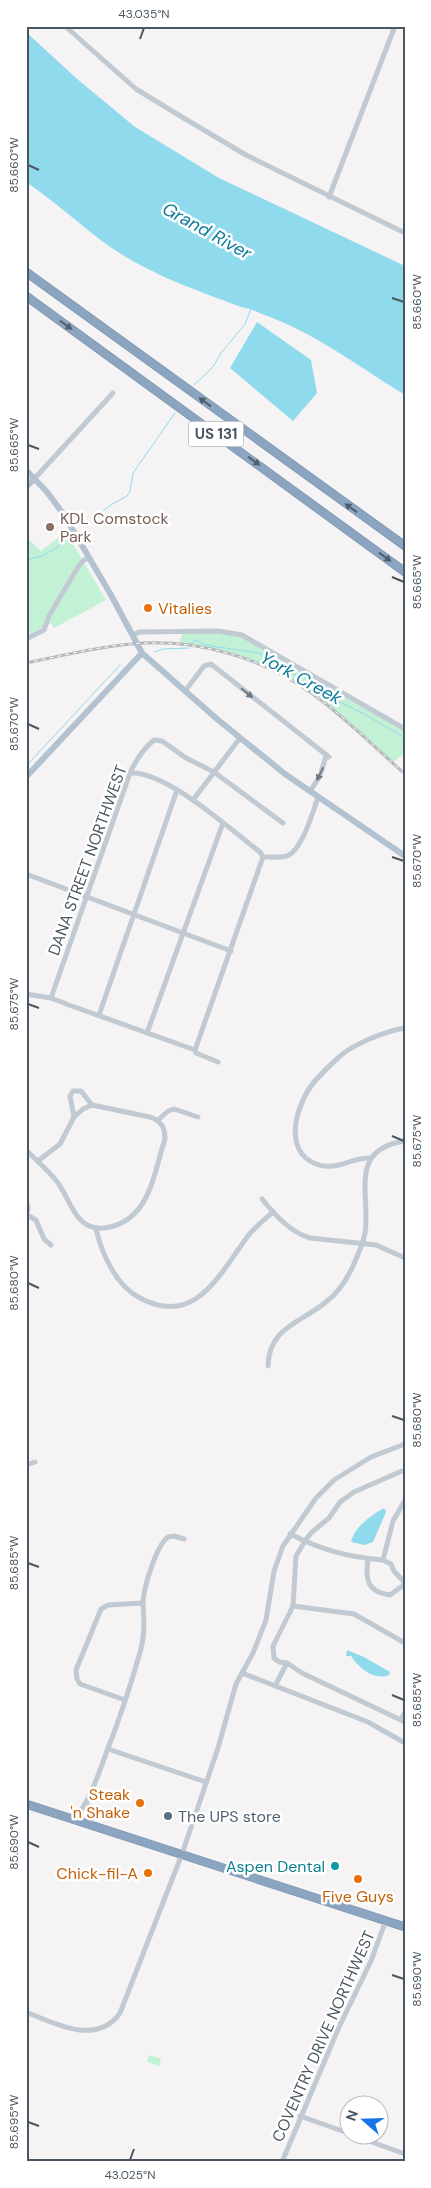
<svg xmlns="http://www.w3.org/2000/svg" width="431" height="2188" font-family="'DM Sans',sans-serif">
  <style>
    .green { fill: #c3f1d5 }
    .water { fill: #90daee }
    .lines { fill: none; stroke-linecap: round; stroke-linejoin: round }
    .stream { stroke: #90daee; stroke-width: 1 }
    .highway-casing { stroke: #7690ad; stroke-width: 9 }
    .minor { stroke: #c1cad2; stroke-width: 5 }
    .major { stroke: #b3c2d1; stroke-width: 6 }
    .highway { stroke: #8ba5c1; stroke-width: 8 }
    .rail-casing { stroke: #b5b8bd; stroke-width: 3 }
    .rail { stroke: #fff; stroke-width: 1; stroke-dasharray: 4; stroke-linecap: butt }
    .oneway { fill: #505e6b }
    .oneway2 { fill: #6e7983 }
    .ticks { fill: none; stroke: #4a5661; stroke-width: 2 }
    .education-dot { fill: #8d6e63; stroke: #fff; stroke-width: 2 }
    .food-dot { fill: #e8710a; stroke: #fff; stroke-width: 2 }
    .service-dot { fill: #5c6f8a; stroke: #fff; stroke-width: 2 }
    .culture-dot { fill: #0f9aa8; stroke: #fff; stroke-width: 2 }
    .labels { text-anchor: middle; stroke-width: 5; stroke-linejoin: round; paint-order: stroke }
    .shield { fill: #fff; stroke: #808990; stroke-width: 1 }
    .shield-label { font-size: 15px; font-weight: bold; fill: #4a5661 }
    .education-label { font-size: 16px; fill: #785e54; stroke: #fff; text-anchor: start }
    .food-label { font-size: 16px; fill: #c56008; stroke: #fff; text-anchor: end }
    .street-label { font-size: 16px; fill: #4a5661; stroke: #fff }
    .service-label { font-size: 16px; fill: #4e5e75; stroke: #fff; text-anchor: start }
    .culture-label { font-size: 16px; fill: #0d838f; stroke: #fff; text-anchor: end }
    .water-label { font-size: 18px; font-style: italic; fill: #0c7c9b; stroke: #fff }
    .neatline { fill: none; stroke: #4a5661; stroke-width: 2 }
    .ticks-label { font-size: 12px; text-anchor: middle; fill: #4a5661 }
  </style>
  <rect width="100%" height="100%" fill="#f5f3f3"/>
  <g class="green">
    <path d="M 66,532 L 106,600 L 54,628 L 51,623 L 26,636 L 26,537 L 41,551 Z"/>
    <path d="M 183,631 L 211,631 L 242,635 L 405,729 L 405,753 L 392,763 C 324,701 275,654 179,644 Z"/>
    <path d="M 149,2055 L 161,2059 L 159,2066 L 147,2062 Z"/>
  </g>
  <g class="water">
    <path d="M 26,32 L 76,78 L 135,127 L 219,178 L 405,266 L 405,395 C 358,366 315,333 262,314 C 255,311 249,308 241,307 C 193,289 143,272 102,241 C 77,222 53,200 26,182 Z"/>
    <path d="M 257,322 L 311,360 L 317,393 L 293,421 L 230,368 Z"/>
    <path d="M 384,1508 L 386,1512 L 373,1542 L 365,1545 L 351,1542 C 354,1527 372,1515 384,1508 Z"/>
    <path d="M 347,1650 L 364,1657 L 390,1672 L 389,1675 C 374,1681 359,1668 351,1656 L 346,1656 Z"/>
  </g>
  <g class="lines">
    <g class="stream">
      <path d="M 194,385 L 213,367 L 221,353 L 245,324 L 251,309"/>
      <path d="M 92,521 L 109,506 L 127,496 L 130,491 L 133,473 L 175,413"/>
      <path d="M 26,560 L 42,556 L 56,548 L 72,533"/>
      <path d="M 191,643 L 196,640 L 203,644 L 218,647 L 260,653 L 292,674 L 301,675 L 308,679 L 326,695 L 366,715 L 405,738"/>
      <path d="M 154,652 L 163,649 L 189,648"/>
      <path d="M 26,766 L 120,665"/>
    </g>
    <g class="highway-casing">
      <g id="highway">
        <path d="M 26,272 L 405,546"/>
        <path d="M 26,296 L 405,572"/>
        <path d="M 26,1804 L 405,1927"/>
      </g>
    </g>
    <g class="minor">
      <path d="M 65,26 L 136,89 L 182,117 L 246,155 L 405,233"/>
      <path d="M 329,197 L 395,26"/>
      <path d="M 35,478 L 113,393"/>
      <path d="M 133,635 L 139,632 L 218,631 L 242,635 L 405,729"/>
      <path d="M 26,639 L 44,630 L 49,616 L 78,567 L 83,561 L 88,558"/>
      <path d="M 185,691 L 204,666 L 211,664 L 329,757"/>
      <path d="M 130,773 C 167,771 231,830 260,852 L 263,857"/>
      <path d="M 310,791 L 320,776 L 326,756"/>
      <path d="M 193,800 L 240,738"/>
      <path d="M 263,857 C 271,857 280,858 287,856 C 302,850 313,812 318,797"/>
      <path d="M 26,874 L 231,951"/>
      <path d="M 26,994 L 51,998 L 69,1005 L 195,1050 L 196,1053 L 218,1062"/>
      <path d="M 51,998 L 130,773 C 136,760 143,749 154,740 L 162,741 L 186,758 L 214,772 L 283,823"/>
      <path d="M 99,1015 L 177,790"/>
      <path d="M 147,1033 L 223,823"/>
      <path d="M 195,1050 L 263,857"/>
      <path d="M 74,1117 L 70,1096 L 73,1091 L 81,1091 L 92,1105"/>
      <path d="M 158,1120 L 168,1111 L 174,1109 L 198,1117"/>
      <path d="M 26,1150 C 37,1161 49,1171 58,1183 C 66,1194 70,1207 78,1217 C 85,1226 93,1229 104,1228 C 150,1222 153,1175 165,1139 C 165,1127 161,1121 150,1117 L 92,1105 L 83,1109 L 74,1117 L 60,1144 L 38,1161"/>
      <path d="M 371,1158 C 351,1157 336,1172 316,1164 C 281,1150 297,1102 315,1081 C 322,1073 331,1064 339,1057 C 353,1044 386,1031 405,1028"/>
      <path d="M 262,1199 C 275,1215 290,1232 310,1238 L 376,1245 L 405,1258"/>
      <path d="M 26,1201 L 28,1208 L 26,1216"/>
      <path d="M 27,1215 L 36,1220 L 44,1239 L 51,1245"/>
      <path d="M 96,1229 C 102,1254 116,1286 140,1298 C 196,1328 220,1273 248,1236 C 255,1227 265,1219 273,1212"/>
      <path d="M 268,1366 C 269,1327 301,1323 326,1302 C 338,1293 347,1279 353,1266 C 358,1255 363,1244 365,1233 C 371,1196 347,1149 405,1141"/>
      <path d="M 26,1465 L 35,1462"/>
      <path d="M 290,1534 C 322,1550 347,1557 383,1560 L 393,1521 L 405,1500"/>
      <path d="M 368,1559 C 365,1579 367,1592 390,1595 L 405,1584"/>
      <path d="M 383,1560 L 391,1564 L 394,1571 L 405,1583"/>
      <path d="M 293,1606 L 354,1614 L 405,1643"/>
      <path d="M 287,1663 L 279,1662 L 274,1658 L 273,1646 L 293,1606 L 296,1556 L 305,1541 L 311,1533 L 329,1518 L 340,1502 L 354,1492 L 402,1471 L 405,1472"/>
      <path d="M 242,1673 L 368,1722 L 405,1743"/>
      <path d="M 275,1686 L 287,1663 L 302,1673 L 405,1722"/>
      <path d="M 125,1700 L 80,1684 L 77,1679 L 76,1670 L 101,1609 L 108,1605 L 143,1603"/>
      <path d="M 401,1719 L 405,1712"/>
      <path d="M 108,1749 L 206,1782"/>
      <path d="M 87,1803 L 92,1825"/>
      <path d="M 75,1819 C 91,1798 98,1775 107,1751 C 120,1718 131,1684 141,1649 C 145,1634 144,1620 143,1604 C 143,1589 156,1546 168,1537 L 174,1536 L 184,1539"/>
      <path d="M 26,2012 C 55,2024 97,2046 120,2013 L 182,1854 L 218,1748 L 236,1684 L 253,1653 L 266,1620 L 274,1571 L 283,1546 L 316,1498 L 334,1480 L 371,1457 L 405,1444"/>
      <path d="M 300,2116 L 348,2133"/>
      <path d="M 355,2136 L 405,2154"/>
      <path d="M 282,2162 L 339,2027 L 371,1961 L 386,1920"/>
    </g>
    <g class="major">
      <path d="M 26,470 L 47,492 L 64,515 L 111,595 L 142,653 L 217,719 L 285,774 L 405,856"/>
      <path d="M 26,487 L 35,478"/>
      <path d="M 26,777 L 142,653"/>
    </g>
    <use href="#highway" class="highway"/>
    <g class="rail-casing">
      <path id="rail" d="M 26,663 C 61,656 96,647 131,644 C 192,638 260,656 310,692 C 344,716 374,747 405,774"/>
    </g>
    <use href="#rail" class="rail"/>
  </g>
  <defs><path id="oneway-solid" d="M-6-.8H1V-3.2L6.5 0L1 3.2V.8H-6Z" transform="scale(1.25)"/></defs>
  <g class="oneway">
    <use href="#oneway-solid" transform="translate(66 325) rotate(36)"/>
    <use href="#oneway-solid" transform="translate(205 402) rotate(-144)"/>
    <use href="#oneway-solid" transform="translate(254 461) rotate(36)"/>
    <use href="#oneway-solid" transform="translate(351 508) rotate(-144)"/>
    <use href="#oneway-solid" transform="translate(385 557) rotate(36)"/>
  </g>
  <g class="oneway2">
    <use href="#oneway-solid" transform="translate(247 693) rotate(39)"/>
    <use href="#oneway-solid" transform="translate(320 774) rotate(115)"/>
  </g>
  <path class="ticks" d="M 140,39 L 144,28M 28,165 L 39,170M 392,298 L 404,302M 28,445 L 39,449M 392,577 L 404,582M 28,724 L 39,729M 392,857 L 404,861M 28,1004 L 39,1008M 392,1136 L 404,1141M 28,1283 L 39,1288M 392,1416 L 404,1420M 28,1563 L 39,1567M 392,1695 L 404,1700M 28,1842 L 39,1847M 392,1975 L 404,1979M 28,2122 L 39,2126M 130,2160 L 134,2149"/>
  <circle class="education-dot" cx="50" cy="527" r="5"/>
  <g class="food-dot">
    <circle cx="148" cy="608" r="5"/>
    <circle cx="140" cy="1803" r="5"/>
    <circle cx="148" cy="1873" r="5"/>
    <circle cx="358" cy="1879" r="5"/>
  </g>
  <circle class="service-dot" cx="168" cy="1816" r="5"/>
  <circle class="culture-dot" cx="335" cy="1866" r="5"/>
  <g class="labels">
    <rect class="shield" x="188.5" y="421.5" width="55" height="25" rx="4"/>
    <g class="shield-label">
      <text x="216" y="439">US 131</text>
    </g>
    <g class="education-label">
      <text x="60" y="524">KDL Comstock<tspan x="60" dy="18">Park</tspan></text>
    </g>
    <g class="food-label">
      <text x="158" y="614" text-anchor="start">Vitalies</text>
      <text x="130" y="1800">Steak<tspan x="130" dy="18">'n Shake</tspan></text>
      <text x="138" y="1879">Chick-fil-A</text>
      <text x="358" y="1902" text-anchor="middle">Five Guys</text>
    </g>
    <g class="street-label">
      <text transform="translate(87 860) rotate(-70)" y="6">DANA STREET NORTHWEST</text>
      <text transform="translate(323 2036) rotate(-66)" y="6">COVENTRY DRIVE NORTHWEST</text>
    </g>
    <g class="service-label">
      <text x="178" y="1822">The UPS store</text>
    </g>
    <g class="culture-label">
      <text x="325" y="1872">Aspen Dental</text>
    </g>
    <g class="water-label">
      <text transform="translate(207 231) rotate(29)" y="6">Grand River</text>
      <text transform="translate(301 678) rotate(29)" y="6">York Creek</text>
    </g>
  </g>
  <rect width="431" height="2188" fill="none" stroke="#ffffff" stroke-width="55"/>
  <g transform="translate(364 2120) rotate(290)"><circle r="24" fill="#ffffff" stroke="#b7bbc0"/>
  <path d="M0-4L9 19L0 12L-9 19Z" fill="#1a73e8"/>
  <text y="-8" font-size="14" font-weight="bold" text-anchor="middle" fill="#4a5661">N</text>
  </g>
  <rect x="28" y="28" width="376" height="2132" class="neatline"/>
  <g class="ticks-label">
    <text x="144" y="18">43.035°N</text>
    <text transform="translate(14 165) rotate(-90)" y="4">85.660°W</text>
    <text transform="translate(417 302) rotate(-90)" y="4">85.660°W</text>
    <text transform="translate(14 445) rotate(-90)" y="4">85.665°W</text>
    <text transform="translate(417 582) rotate(-90)" y="4">85.665°W</text>
    <text transform="translate(14 724) rotate(-90)" y="4">85.670°W</text>
    <text transform="translate(417 861) rotate(-90)" y="4">85.670°W</text>
    <text transform="translate(14 1004) rotate(-90)" y="4">85.675°W</text>
    <text transform="translate(417 1141) rotate(-90)" y="4">85.675°W</text>
    <text transform="translate(14 1283) rotate(-90)" y="4">85.680°W</text>
    <text transform="translate(417 1420) rotate(-90)" y="4">85.680°W</text>
    <text transform="translate(14 1563) rotate(-90)" y="4">85.685°W</text>
    <text transform="translate(417 1700) rotate(-90)" y="4">85.685°W</text>
    <text transform="translate(14 1842) rotate(-90)" y="4">85.690°W</text>
    <text transform="translate(417 1979) rotate(-90)" y="4">85.690°W</text>
    <text transform="translate(14 2122) rotate(-90)" y="4">85.695°W</text>
    <text x="130" y="2179">43.025°N</text>
  </g>
</svg>
